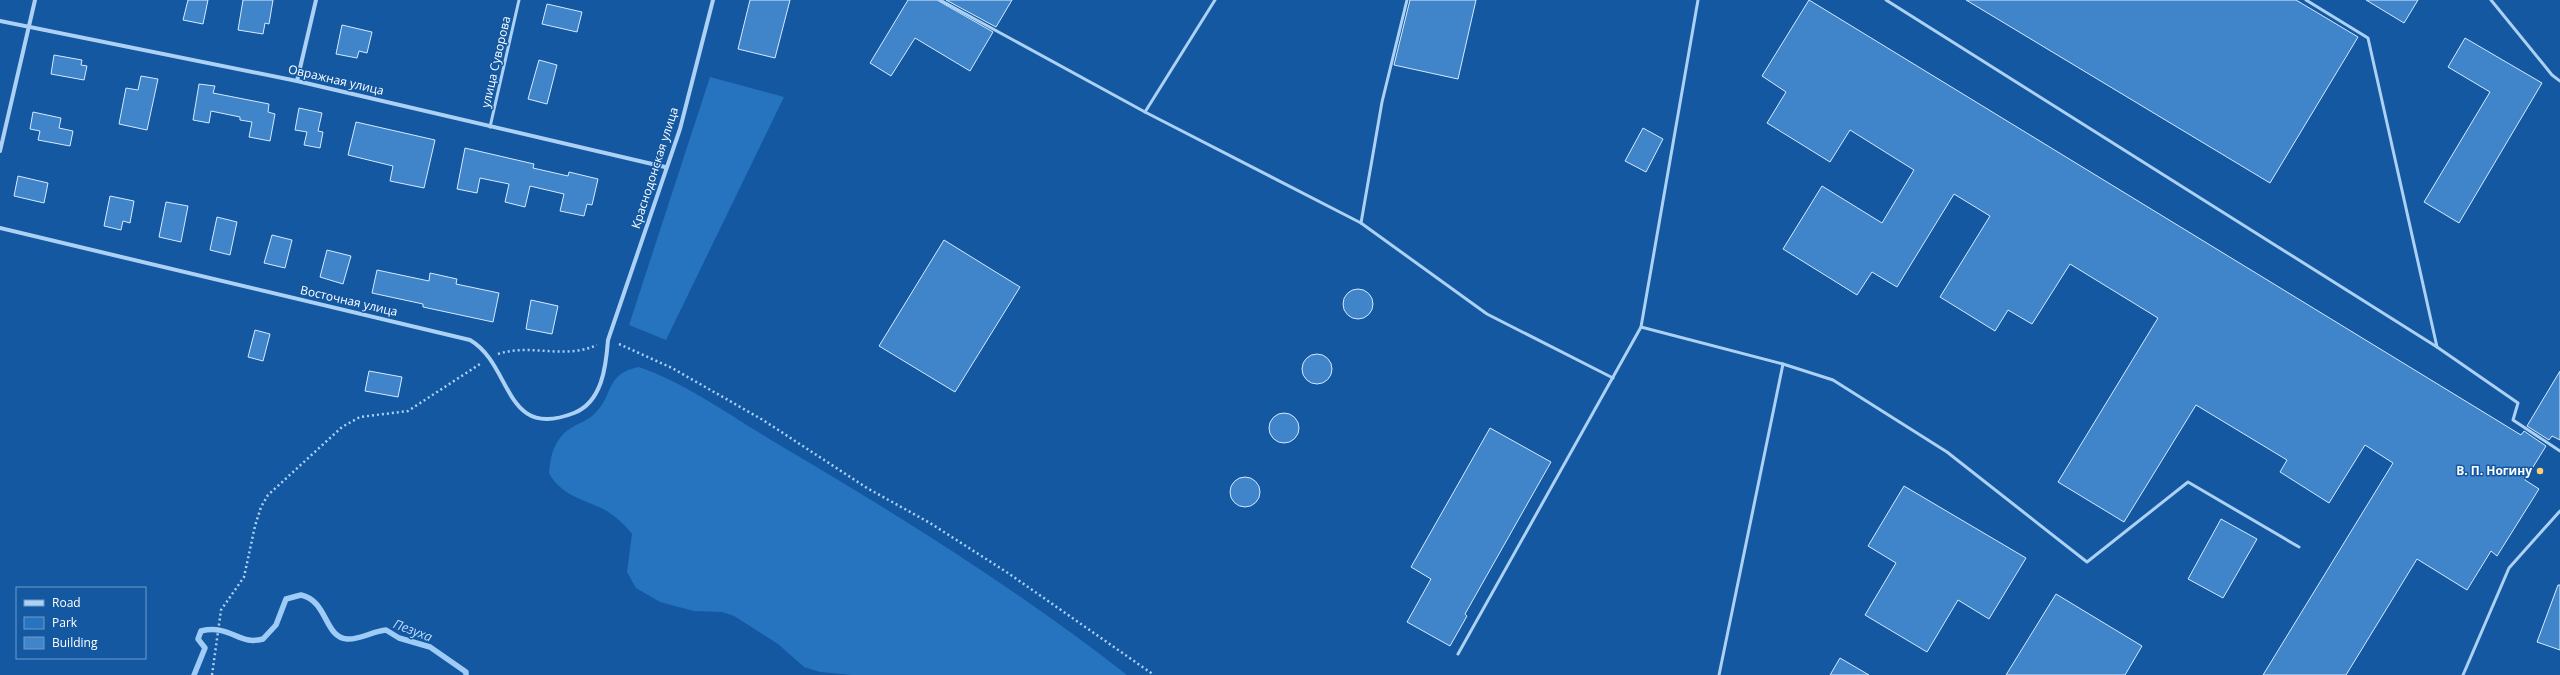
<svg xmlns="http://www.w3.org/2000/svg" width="2560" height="675" font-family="'Open Sans',sans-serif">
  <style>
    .green { fill: #2673bf }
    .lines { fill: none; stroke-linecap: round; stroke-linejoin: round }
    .stream { stroke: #9eccf7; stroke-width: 5.5 }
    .building { fill: #4084c9; stroke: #d5eafe }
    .path { stroke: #acd1f5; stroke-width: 2.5; stroke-dasharray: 2 3; stroke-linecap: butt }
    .lane { stroke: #acd1f5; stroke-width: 3 }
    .street { stroke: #acd1f5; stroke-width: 4 }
    .poi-dot { fill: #ffce70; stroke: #1358a1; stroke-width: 1.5 }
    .labels { text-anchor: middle; stroke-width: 3; stroke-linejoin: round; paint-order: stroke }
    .street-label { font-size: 12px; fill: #fff; stroke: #1358a1 }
    .poi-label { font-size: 12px; font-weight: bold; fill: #fff; stroke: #1358a1; text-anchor: end }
    .water-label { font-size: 13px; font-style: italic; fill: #b9dafb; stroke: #1358a1 }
  </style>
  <rect width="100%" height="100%" fill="#1358a1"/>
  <g class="green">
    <path d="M 710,77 L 784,97 L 666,340 L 629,325 Z"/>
    <path d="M 639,367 C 686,383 734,418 776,443 C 897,514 1017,589 1127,675 L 852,675 L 820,672 L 804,667 L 778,644 L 734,616 L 722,612 L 694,611 L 671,605 L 660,602 L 636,588 L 627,572 L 632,534 C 624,524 614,514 601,508 C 580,498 561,495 549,473 C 550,461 552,448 560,438 C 568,426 582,424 592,416 C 615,397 603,374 639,367 Z"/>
  </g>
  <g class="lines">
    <path class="stream" d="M 194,675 L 205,648 L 198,639 L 201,631 C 231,624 238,646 263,639 L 276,625 L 286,599 L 301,595 C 328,601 324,637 347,639 C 360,640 373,631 386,630 L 399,638 L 430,647 L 466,672 L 466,675"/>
  </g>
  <g class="building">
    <path d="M 188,0 L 208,0 L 203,24 L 183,20 Z"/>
    <path d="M 243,0 L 273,0 L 269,24 L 265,23 L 263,34 L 238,30 Z"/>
    <path d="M 750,0 L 790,0 L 775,58 L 738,49 Z"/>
    <path d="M 908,0 L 937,0 L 993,32 L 970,71 L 915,38 L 891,76 L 870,63 Z"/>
    <path d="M 946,0 L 1012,0 L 996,27 Z"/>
    <path d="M 1410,0 L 1476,0 L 1458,79 L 1394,65 Z"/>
    <path d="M 1809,0 L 2521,435 L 2524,431 L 2546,446 L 2525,480 L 2539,489 L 2497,556 L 2491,551 L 2467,590 L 2417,559 L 2346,675 L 2263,675 L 2393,463 L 2365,445 L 2329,503 L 2280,472 L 2287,460 L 2196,405 L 2124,522 L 2058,482 L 2158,318 L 2070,264 L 2032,324 L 2008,310 L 1995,331 L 1940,297 L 1990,216 L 1954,194 L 1897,287 L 1872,272 L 1857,295 L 1783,249 L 1822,186 L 1882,223 L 1914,170 L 1850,130 L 1830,162 L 1767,123 L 1786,92 L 1762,76 Z"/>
    <path d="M 1966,0 L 2296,0 L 2358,37 L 2270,183 Z"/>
    <path d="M 2366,0 L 2418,0 L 2404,23 Z"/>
    <path d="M 547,4 L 582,12 L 577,32 L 542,24 Z"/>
    <path d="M 342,25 L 372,32 L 367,53 L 359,51 L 357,58 L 336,54 Z"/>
    <path d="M 2465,38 L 2542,83 L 2459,223 L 2424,202 L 2490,92 L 2448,67 Z"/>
    <path d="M 54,55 L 82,60 L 81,65 L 87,66 L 84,80 L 51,74 Z"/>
    <path d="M 539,60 L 557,65 L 547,104 L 528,99 Z"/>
    <path d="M 141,76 L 158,79 L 147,130 L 119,124 L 126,88 L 138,90 Z"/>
    <path d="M 199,84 L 215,86 L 213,93 L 269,104 L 268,112 L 275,114 L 270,141 L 249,137 L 252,122 L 240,120 L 240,117 L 211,111 L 209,123 L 193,120 Z"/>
    <path d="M 299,108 L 322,113 L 318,131 L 323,132 L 320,148 L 304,145 L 307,132 L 295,130 Z"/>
    <path d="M 33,112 L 61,118 L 59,128 L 73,131 L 70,146 L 38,140 L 40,131 L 30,129 Z"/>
    <path d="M 356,122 L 435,140 L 424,188 L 390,181 L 393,166 L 348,155 Z"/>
    <path d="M 1643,128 L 1663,139 L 1646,172 L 1625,161 Z"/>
    <path d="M 465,148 L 534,164 L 533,168 L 568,176 L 569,172 L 598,179 L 592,205 L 587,204 L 584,216 L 560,211 L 564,194 L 530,186 L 525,207 L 505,202 L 509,184 L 480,178 L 477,193 L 457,189 Z"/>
    <path d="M 18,176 L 48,183 L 44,203 L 14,196 Z"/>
    <path d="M 110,196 L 134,201 L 130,223 L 123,221 L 121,230 L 104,226 Z"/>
    <path d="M 166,202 L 188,206 L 181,242 L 159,237 Z"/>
    <path d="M 217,217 L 237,222 L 230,255 L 210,250 Z"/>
    <path d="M 272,235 L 292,240 L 285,268 L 264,263 Z"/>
    <path d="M 944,240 L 1020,287 L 955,392 L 879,346 Z"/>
    <path d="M 327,250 L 351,256 L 343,284 L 320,277 Z"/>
    <path d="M 377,270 L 429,281 L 430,273 L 457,279 L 456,284 L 499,293 L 493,322 L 423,307 L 423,304 L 372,293 Z"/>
    <circle cx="1358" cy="304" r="15"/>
    <path d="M 531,300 L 558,306 L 552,334 L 526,329 Z"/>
    <path d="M 255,330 L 270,334 L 263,361 L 248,357 Z"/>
    <circle cx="1317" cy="369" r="15"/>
    <path d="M 369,371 L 402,377 L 398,397 L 365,391 Z"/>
    <path d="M 2560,371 L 2560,440 L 2552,436 L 2549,440 L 2527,426 Z"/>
    <circle cx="1284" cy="428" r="15"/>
    <path d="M 1490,428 L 1551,462 L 1465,614 L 1467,616 L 1450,646 L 1407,622 L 1431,579 L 1411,567 Z"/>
    <circle cx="1245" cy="492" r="15"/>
    <path d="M 1904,486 L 2026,558 L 1989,619 L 1958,600 L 1927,652 L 1865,615 L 1896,563 L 1868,546 Z"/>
    <path d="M 2221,519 L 2257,539 L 2223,598 L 2188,579 Z"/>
    <path d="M 2558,585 L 2560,585 L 2560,650 L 2537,642 Z"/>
    <path d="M 2056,594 L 2142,646 L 2125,675 L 2006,675 Z"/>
    <path d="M 1840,658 L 1869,675 L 1830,675 Z"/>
  </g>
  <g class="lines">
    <g class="path">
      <path d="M 619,344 L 672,368 L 763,420 L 867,488 L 930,523 L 1008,573 L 1154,675"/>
      <path d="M 498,354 C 531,343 564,360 597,345"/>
      <path d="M 212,675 L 221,610 L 244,577 L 255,526 L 261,507 L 268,495 L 342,427 L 360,417 L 408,411 L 480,364"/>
    </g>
    <g class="lane">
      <path d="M 940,0 L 1145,112 L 1361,223 L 1487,314 L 1613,378"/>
      <path d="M 1698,0 L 1641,327 L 1783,364 L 1833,380 L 1947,452 L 2087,562 L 2188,482 L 2299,547"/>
      <path d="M 1886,0 L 2437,347 L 2518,403 L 2513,420 L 2560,451"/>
      <path d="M 2306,0 L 2368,38 L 2437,347"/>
      <path d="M 2491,0 L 2552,75 L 2560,81"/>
      <path d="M 1145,112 L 1215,0"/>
      <path d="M 490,127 L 519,0"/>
      <path d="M 1361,223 L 1382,102 L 1407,0"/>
      <path d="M 1458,654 L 1641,327"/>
      <path d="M 1719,675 L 1783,364"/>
      <path d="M 2463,675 L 2509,568 L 2560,511"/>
    </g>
    <g class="street">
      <path d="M 0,21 L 297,81 L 665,167"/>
      <path d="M 297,81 L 316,0"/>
      <path d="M 0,151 L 35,0"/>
      <path d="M 0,228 L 470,340 C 513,365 503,441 574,413 C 602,402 606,367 608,340 L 680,129 L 713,0"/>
    </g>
  </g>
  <circle class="poi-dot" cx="2540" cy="471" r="4"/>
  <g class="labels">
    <g class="street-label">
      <text transform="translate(496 62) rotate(-77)" y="4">улица Суворова</text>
      <text transform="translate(336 80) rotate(13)" y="4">Овражная улица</text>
      <text transform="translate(655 168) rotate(-72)" y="4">Краснодонская улица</text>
      <text transform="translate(349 301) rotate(13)" y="4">Восточная улица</text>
    </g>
    <g class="poi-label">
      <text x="2532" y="475">В. П. Ногину</text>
    </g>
    <g class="water-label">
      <text transform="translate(413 630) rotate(21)" y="5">Пезуха</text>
    </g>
  </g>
  <rect x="16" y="587" width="130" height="72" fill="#1358a1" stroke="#719bc7"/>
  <rect x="24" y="600" width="20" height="6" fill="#acd1f5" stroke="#719bc7"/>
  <text x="52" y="607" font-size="12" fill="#ffffff">Road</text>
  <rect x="24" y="617" width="20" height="12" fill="#2673bf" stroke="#719bc7"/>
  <text x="52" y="627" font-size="12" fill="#ffffff">Park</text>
  <rect x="24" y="637" width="20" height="12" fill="#4084c9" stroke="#719bc7"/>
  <text x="52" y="647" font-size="12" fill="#ffffff">Building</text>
</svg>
